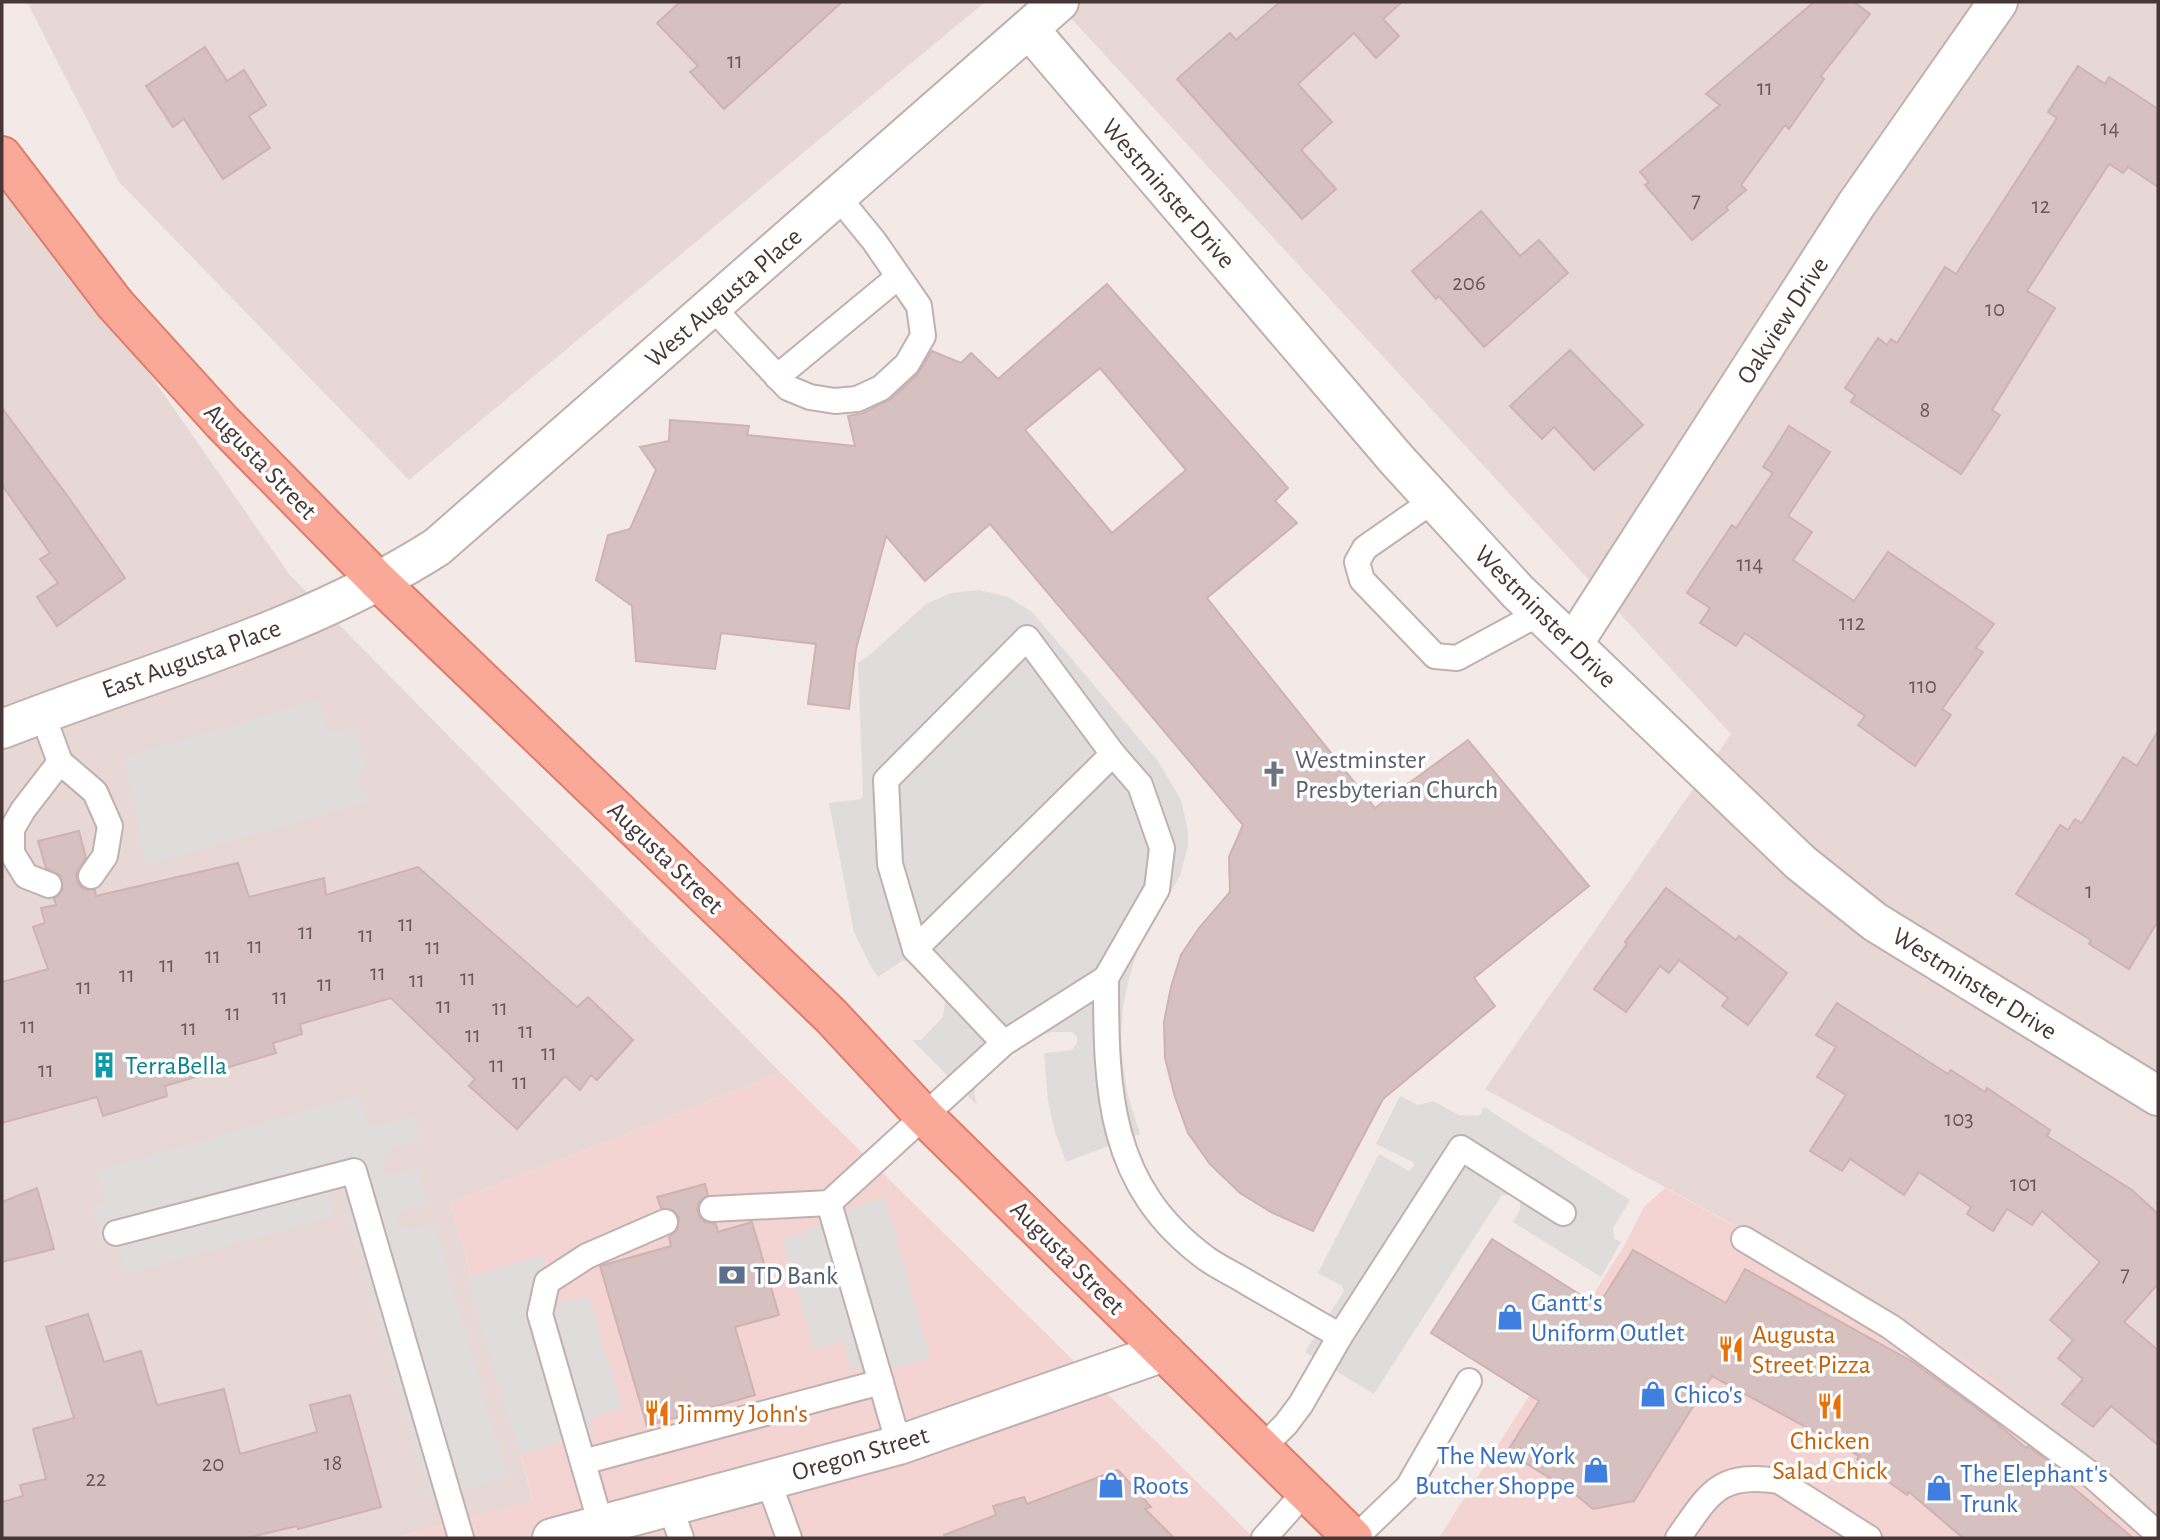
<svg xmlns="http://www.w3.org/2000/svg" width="2160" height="1540" font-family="'Alegreya Sans',sans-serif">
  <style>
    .residential { fill: #e7d8d6 }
    .commercial { fill: #f4d4d3 }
    .parking { fill: #e1dcdc }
    .building { fill: #d7c1c0; stroke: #cfb2b1; stroke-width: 2; fill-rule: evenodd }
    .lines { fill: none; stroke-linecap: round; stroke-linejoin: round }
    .lane-casing { stroke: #c1b0ad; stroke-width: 28 }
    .street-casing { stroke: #c1b0ad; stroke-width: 42 }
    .primary-casing { stroke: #df7b69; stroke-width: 42 }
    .lane { stroke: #fff; stroke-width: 24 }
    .street { stroke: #fff; stroke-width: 38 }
    .primary { stroke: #faa999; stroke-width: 38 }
    .labels { text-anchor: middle; stroke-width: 7; stroke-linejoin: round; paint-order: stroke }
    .number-label { font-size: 23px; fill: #6a5a58 }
    .street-label { font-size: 26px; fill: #463736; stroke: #fff }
    .worship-label { font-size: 26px; fill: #5b616d; stroke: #fff; text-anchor: start }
    .culture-label { font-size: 26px; fill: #0d838f; stroke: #fff; text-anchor: start }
    .service-label { font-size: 26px; fill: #4e5e75; stroke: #fff; text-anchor: start }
    .shop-label { font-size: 26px; fill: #366cbe; stroke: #fff; text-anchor: start }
    .food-label { font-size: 26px; fill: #c56008; stroke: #fff; text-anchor: start }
  </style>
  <rect width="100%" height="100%" fill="#f3e9e7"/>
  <g class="residential">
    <path d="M 27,2 L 985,2 L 409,480 L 119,182 Z"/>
    <path d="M 1056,2 L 2158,2 L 2158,1516 L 1981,1371 L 1866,1297 L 1485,1089 L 1731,734 Z"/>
    <path d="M 2,162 L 289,574 L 781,1073 L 451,1203 L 533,1501 L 396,1538 L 2,1538 Z"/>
  </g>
  <g class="commercial">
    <path d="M 781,1073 L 1254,1538 L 397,1538 L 533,1500 L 451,1203 Z"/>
    <path d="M 1665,1188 L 1866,1297 L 1981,1371 L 2158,1516 L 2158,1538 L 1439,1538 L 1624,1246 L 1644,1207 Z"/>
  </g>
  <g class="parking">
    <path d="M 979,590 L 1008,597 L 1032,612 L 1158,761 L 1181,800 L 1188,831 L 1188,846 L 1180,876 L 1152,923 L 1138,950 L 1129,978 L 1123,1007 L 1121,1037 L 1123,1066 L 1128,1095 L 1140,1134 L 1066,1162 L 1055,1132 L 1048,1101 L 1044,1053 L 1072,1050 L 1077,1043 L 1077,1037 L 1072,1032 L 1052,1032 L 1038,1036 L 1012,1049 L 977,1083 L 974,1094 L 977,1105 L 912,1040 L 921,1040 L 943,1017 L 945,1002 L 929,982 L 907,961 L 902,961 L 878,977 L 870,965 L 854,932 L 829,803 L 861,799 L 863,796 L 858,663 L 871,654 L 926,604 L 951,593 Z"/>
    <path d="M 318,700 L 328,730 L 333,732 L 354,727 L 367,767 L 361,771 L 358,778 L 366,802 L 146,865 L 124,757 Z"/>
    <path d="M 359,1095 L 365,1118 L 370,1125 L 377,1125 L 414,1117 L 420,1140 L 392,1149 L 384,1157 L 382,1169 L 385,1175 L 418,1167 L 427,1205 L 397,1212 L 397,1219 L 401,1226 L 409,1229 L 434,1223 L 507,1477 L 430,1500 L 339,1183 L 326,1189 L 334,1216 L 126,1274 L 119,1249 L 111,1244 L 102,1245 L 92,1206 L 101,1204 L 104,1197 L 97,1171 Z"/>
    <path d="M 1400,1096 L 1418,1105 L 1433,1101 L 1459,1115 L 1479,1116 L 1484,1107 L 1630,1200 L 1613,1228 L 1614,1238 L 1621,1242 L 1601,1277 L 1513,1222 L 1520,1210 L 1520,1201 L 1512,1194 L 1501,1196 L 1374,1394 L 1305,1352 L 1344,1291 L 1342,1286 L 1318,1273 L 1379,1154 L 1409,1171 L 1414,1166 L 1413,1162 L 1376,1144 Z"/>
    <path d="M 885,1197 L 930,1358 L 905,1366 L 850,1369 L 846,1346 L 840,1341 L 814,1349 L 782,1239 L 805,1232 L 859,1205 Z"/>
    <path d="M 543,1255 L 556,1298 L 559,1301 L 567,1302 L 589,1296 L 622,1408 L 594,1416 L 592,1421 L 593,1431 L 520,1455 L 467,1278 Z"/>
  </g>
  <g class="building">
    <path d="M 680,2 L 842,2 L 724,109 L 690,72 L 698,66 L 657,23 Z"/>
    <path d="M 1280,2 L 1402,2 L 1383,19 L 1399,36 L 1376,58 L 1354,33 L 1298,84 L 1332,122 L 1301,150 L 1336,189 L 1302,219 L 1177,79 L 1230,33 L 1236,40 Z"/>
    <path d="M 1814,2 L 1854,2 L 1870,14 L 1821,76 L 1824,79 L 1789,129 L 1785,125 L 1741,185 L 1746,190 L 1726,207 L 1728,210 L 1692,240 L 1645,185 L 1649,182 L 1640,172 L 1720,105 L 1706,94 Z"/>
    <path d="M 205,47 L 227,81 L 244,70 L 266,105 L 249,116 L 270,148 L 223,179 L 184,119 L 173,127 L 146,86 Z"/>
    <path d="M 2078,66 L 2105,84 L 2109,77 L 2158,109 L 2158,187 L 2128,167 L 2123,173 L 2109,164 L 2027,291 L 2055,308 L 1992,410 L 2000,415 L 1961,474 L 1851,402 L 1855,395 L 1845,388 L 1878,338 L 1887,345 L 1891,339 L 1897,343 L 1945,267 L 1956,274 L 2057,118 L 2048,112 Z"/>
    <path d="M 1481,211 L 1520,256 L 1539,240 L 1568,273 L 1484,347 L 1439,296 L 1436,299 L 1412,271 Z"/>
    <path d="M 1107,284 L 1288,488 L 1275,501 L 1297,523 L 1207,598 L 1375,808 L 1468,740 L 1589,886 L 1474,978 L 1495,1006 L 1383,1099 L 1313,1231 L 1271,1212 L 1240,1193 L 1210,1164 L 1188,1133 L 1175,1097 L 1165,1058 L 1164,1022 L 1171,987 L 1181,955 L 1199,928 L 1230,892 L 1229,857 L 1243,825 L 990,524 L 925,581 L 886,536 L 856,649 L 849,709 L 808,704 L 816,644 L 721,633 L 715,669 L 636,661 L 632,606 L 596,580 L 608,535 L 630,529 L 656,470 L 640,447 L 669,441 L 670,420 L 749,426 L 747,435 L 855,446 L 848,416 L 863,413 L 891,399 L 917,375 L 932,351 L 961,363 L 971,353 L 998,379 ZM 1100,368 L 1186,470 L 1112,533 L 1025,430 Z"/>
    <path d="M 1570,350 L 1643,425 L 1594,470 L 1554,427 L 1542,439 L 1510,406 Z"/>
    <path d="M 2,408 L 69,498 L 125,578 L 57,626 L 37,597 L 58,583 L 40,559 L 50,553 L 2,485 Z"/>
    <path d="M 1789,426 L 1830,452 L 1788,516 L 1812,532 L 1793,560 L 1854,601 L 1888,552 L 1994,624 L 1976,648 L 1983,652 L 1942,709 L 1951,715 L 1915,766 L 1858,725 L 1865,716 L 1745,633 L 1736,646 L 1700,623 L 1710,608 L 1687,593 L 1732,525 L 1736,528 L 1773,473 L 1763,467 Z"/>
    <path d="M 2158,731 L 2158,921 L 2129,969 L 2089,944 L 2091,940 L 2016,894 L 2060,825 L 2068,830 L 2075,819 L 2082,823 L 2123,757 L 2137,766 Z"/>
    <path d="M 79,831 L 86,858 L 76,874 L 77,882 L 83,889 L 95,890 L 96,896 L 238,863 L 249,897 L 324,878 L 326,895 L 418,867 L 577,1007 L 588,997 L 633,1040 L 597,1080 L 591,1075 L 580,1090 L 565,1076 L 517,1129 L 469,1086 L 475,1079 L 391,998 L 300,1024 L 302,1034 L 273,1043 L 276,1053 L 165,1086 L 167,1096 L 103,1116 L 97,1097 L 2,1123 L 2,982 L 48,969 L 33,927 L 45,923 L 41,908 L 56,905 L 54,899 L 63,890 L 61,876 L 46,868 L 38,841 Z"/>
    <path d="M 1666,888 L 1736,940 L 1739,936 L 1787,973 L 1748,1025 L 1722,1006 L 1728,998 L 1679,960 L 1669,973 L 1660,966 L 1626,1012 L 1594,989 L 1627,944 L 1625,942 Z"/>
    <path d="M 1837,1003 L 1948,1074 L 1951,1070 L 1985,1092 L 1987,1088 L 2050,1130 L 2047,1136 L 2132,1190 L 2158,1214 L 2158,1284 L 2124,1322 L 2158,1350 L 2158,1445 L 2111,1406 L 2093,1427 L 2062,1404 L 2083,1379 L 2058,1358 L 2073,1340 L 2050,1320 L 2100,1262 L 2042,1211 L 2032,1225 L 2007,1209 L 1993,1231 L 1967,1214 L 1971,1207 L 1919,1172 L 1904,1195 L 1850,1159 L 1842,1171 L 1810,1151 L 1846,1095 L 1817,1077 L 1836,1047 L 1816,1035 Z"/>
    <path d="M 705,1184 L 708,1195 L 699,1202 L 697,1209 L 699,1216 L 705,1222 L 716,1224 L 718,1232 L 752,1222 L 779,1315 L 735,1327 L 755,1395 L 647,1426 L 600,1266 L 671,1246 L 669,1237 L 677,1230 L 679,1217 L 673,1210 L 661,1208 L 657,1197 Z"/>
    <path d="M 37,1188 L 54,1249 L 2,1262 L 2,1202 Z"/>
    <path d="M 1492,1239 L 1598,1306 L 1633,1250 L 1726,1303 L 1745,1269 L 1913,1362 L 1994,1421 L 2026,1448 L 2028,1446 L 2059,1469 L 2056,1473 L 2133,1538 L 1963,1538 L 1909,1492 L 1907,1495 L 1857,1459 L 1859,1456 L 1712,1376 L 1634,1501 L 1593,1509 L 1570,1490 L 1507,1452 L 1539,1401 L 1431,1333 Z"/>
    <path d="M 88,1314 L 104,1362 L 141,1351 L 157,1405 L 224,1389 L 240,1454 L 317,1432 L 310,1405 L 350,1395 L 381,1507 L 298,1529 L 297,1526 L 247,1538 L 2,1538 L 2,1502 L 23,1496 L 20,1485 L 46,1479 L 33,1429 L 74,1418 L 46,1327 Z"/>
    <path d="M 1118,1470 L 1151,1507 L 1145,1509 L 1174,1538 L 945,1538 L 944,1535 L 996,1515 L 993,1506 L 1024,1497 L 1027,1504 Z"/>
  </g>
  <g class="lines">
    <g class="lane-casing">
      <g id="lane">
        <path d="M 712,307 L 788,388 L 810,397 L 835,401 L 857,399 L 881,388 L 907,364 L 923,336 L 919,306 L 874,241 L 838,197"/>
        <path d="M 777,377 L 898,277"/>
        <path d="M 1434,500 L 1365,548 L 1357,562 L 1362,580 L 1435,656 L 1457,658 L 1540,613"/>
        <path d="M 42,713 L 60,762 L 95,792 L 110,826 L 105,856 L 91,876"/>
        <path d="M 49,885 L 26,876 L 12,853 L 12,829 L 23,810 L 60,762"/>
        <path d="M 915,949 L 1113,754"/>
        <path d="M 1106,978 C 1106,1090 1107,1186 1207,1259 C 1220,1268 1235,1275 1248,1283 C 1279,1301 1310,1319 1340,1336"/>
        <path d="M 829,1203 L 899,1445"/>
        <path d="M 712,1209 L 829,1203 L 1004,1043 L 1106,978 L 1157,889 L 1162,848 L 1140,785 L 1113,754 L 1027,638 L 886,780 L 890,864 L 915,949 L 1004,1043"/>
        <path d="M 116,1233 L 354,1171 L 461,1538"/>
        <path d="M 1744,1239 L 1891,1327 L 2089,1473 L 2158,1534"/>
        <path d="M 1261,1449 L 1286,1424 L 1301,1404 L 1340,1336 L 1461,1148 L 1563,1213"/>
        <path d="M 583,1462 L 881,1382"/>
        <path d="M 768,1480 L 789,1538"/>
        <path d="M 670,1506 L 681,1538"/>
        <path d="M 601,1525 L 540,1314 L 547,1282 L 587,1256 L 665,1222"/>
        <path d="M 1264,1538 L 1305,1492"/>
        <path d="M 1355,1538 L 1408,1487 L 1469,1381"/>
        <path d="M 1678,1538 C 1710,1493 1718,1472 1779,1481 L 1869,1538"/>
      </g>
    </g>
    <g class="street-casing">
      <g id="street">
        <path d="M 1029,29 L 1397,460 L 1518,592 L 1801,863 L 1875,922 L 2158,1096"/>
        <path d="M 1573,644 L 1856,205 L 1998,2"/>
        <path d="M 2,729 C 148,672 304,632 437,547 L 1059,2"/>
        <path d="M 552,1538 L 899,1445 L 1164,1352"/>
      </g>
    </g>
    <g class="primary-casing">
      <path id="primary" d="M 2,156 L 115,304 L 222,422 L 379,582 L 831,1016 L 925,1117 L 1353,1538"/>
    </g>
    <use href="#lane" class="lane"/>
    <use href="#street" class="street"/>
    <use href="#primary" class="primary"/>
  </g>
  <defs>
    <g id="church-bare" transform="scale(2.1)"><path d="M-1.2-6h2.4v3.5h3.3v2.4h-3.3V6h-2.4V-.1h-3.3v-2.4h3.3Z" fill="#6b7280" stroke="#fff" stroke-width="2.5" paint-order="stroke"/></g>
    <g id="building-bare" transform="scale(2.1)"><path d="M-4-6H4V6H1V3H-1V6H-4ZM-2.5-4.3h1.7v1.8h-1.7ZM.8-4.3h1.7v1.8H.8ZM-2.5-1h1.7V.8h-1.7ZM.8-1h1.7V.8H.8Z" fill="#0f9aa8" stroke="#fff" stroke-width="2.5" paint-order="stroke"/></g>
    <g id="bank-bare" transform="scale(2.1)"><path d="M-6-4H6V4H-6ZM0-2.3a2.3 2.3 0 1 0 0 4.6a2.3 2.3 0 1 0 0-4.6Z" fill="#5c6f8a" stroke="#fff" stroke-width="2.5" paint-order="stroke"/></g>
    <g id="shop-bare" transform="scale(2.1)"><path d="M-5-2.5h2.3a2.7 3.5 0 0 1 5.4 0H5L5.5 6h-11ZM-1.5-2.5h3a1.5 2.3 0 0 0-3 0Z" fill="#3f7fe0" stroke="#fff" stroke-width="2.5" paint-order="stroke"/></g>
    <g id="restaurant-bare" transform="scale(2.1)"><path d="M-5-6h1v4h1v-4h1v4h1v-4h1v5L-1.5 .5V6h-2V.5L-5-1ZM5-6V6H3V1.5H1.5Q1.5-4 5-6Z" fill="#e8710a" stroke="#fff" stroke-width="2.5" paint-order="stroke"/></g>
  </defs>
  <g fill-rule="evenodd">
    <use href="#church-bare" x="1274" y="774"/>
    <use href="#building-bare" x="104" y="1065"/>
    <use href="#bank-bare" x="732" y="1275"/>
    <use href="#shop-bare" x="1510" y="1317"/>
    <use href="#restaurant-bare" x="1731" y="1349"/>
    <use href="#shop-bare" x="1653" y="1394"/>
    <use href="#restaurant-bare" x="1830" y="1406"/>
    <use href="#restaurant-bare" x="657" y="1413"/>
    <use href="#shop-bare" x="1596" y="1470"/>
    <use href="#shop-bare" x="1111" y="1485"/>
    <use href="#shop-bare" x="1939" y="1488"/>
  </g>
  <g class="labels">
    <g class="number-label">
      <text x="735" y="68">11</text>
      <text x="1765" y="95">11</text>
      <text x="2110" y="135">14</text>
      <text x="1696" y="207">7</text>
      <text x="2041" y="213">12</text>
      <text x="1469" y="290">206</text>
      <text x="1995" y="316">10</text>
      <text x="1925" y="417">8</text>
      <text x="1750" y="571">114</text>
      <text x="1852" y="630">112</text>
      <text x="1923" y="693">110</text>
      <text x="2089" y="898">1</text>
      <text x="406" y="931">11</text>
      <text x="306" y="939">11</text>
      <text x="366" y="942">11</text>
      <text x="255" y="953">11</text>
      <text x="433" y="954">11</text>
      <text x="213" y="963">11</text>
      <text x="167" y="972">11</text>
      <text x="378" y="980">11</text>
      <text x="127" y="982">11</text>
      <text x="468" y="985">11</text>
      <text x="417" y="987">11</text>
      <text x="325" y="991">11</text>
      <text x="84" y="994">11</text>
      <text x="280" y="1004">11</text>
      <text x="444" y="1013">11</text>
      <text x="500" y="1015">11</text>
      <text x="233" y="1020">11</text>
      <text x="28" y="1033">11</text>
      <text x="189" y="1035">11</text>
      <text x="526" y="1038">11</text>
      <text x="473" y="1042">11</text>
      <text x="549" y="1060">11</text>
      <text x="497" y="1072">11</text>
      <text x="46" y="1077">11</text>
      <text x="520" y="1089">11</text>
      <text x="1959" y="1126">103</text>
      <text x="2024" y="1191">101</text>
      <text x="2125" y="1281">7</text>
      <text x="333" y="1470">18</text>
      <text x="213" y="1471">20</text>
      <text x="96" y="1486">22</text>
    </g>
    <g class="street-label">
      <text transform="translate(1169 193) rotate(49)" y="9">Westminster Drive</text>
      <text transform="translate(723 297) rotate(-41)" y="9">West Augusta Place</text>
      <text transform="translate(1782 320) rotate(-57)" y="9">Oakview Drive</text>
      <text transform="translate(261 461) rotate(46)" y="9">Augusta Street</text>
      <text transform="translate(1546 616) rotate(45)" y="9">Westminster Drive</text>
      <text transform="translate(191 658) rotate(-20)" y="9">East Augusta Place</text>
      <text transform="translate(666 857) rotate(44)" y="9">Augusta Street</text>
      <text transform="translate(1975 983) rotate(32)" y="9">Westminster Drive</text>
      <text transform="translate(1068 1257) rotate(45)" y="9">Augusta Street</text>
      <text transform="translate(860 1453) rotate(-16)" y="9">Oregon Street</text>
    </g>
    <g class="worship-label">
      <text x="1295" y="768">Westminster<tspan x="1295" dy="30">Presbyterian Church</tspan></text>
    </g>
    <g class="culture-label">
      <text x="125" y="1074">TerraBella</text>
    </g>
    <g class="service-label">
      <text x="753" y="1284">TD Bank</text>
    </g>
    <g class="shop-label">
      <text x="1531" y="1311">Gantt's<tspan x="1531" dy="30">Uniform Outlet</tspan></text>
      <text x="1674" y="1403">Chico's</text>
      <text x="1575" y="1464" text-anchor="end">The New York<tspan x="1575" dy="30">Butcher Shoppe</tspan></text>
      <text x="1960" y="1482">The Elephant's<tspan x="1960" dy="30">Trunk</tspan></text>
      <text x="1132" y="1494">Roots</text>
    </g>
    <g class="food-label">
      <text x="1752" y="1343">Augusta<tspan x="1752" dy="30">Street Pizza</tspan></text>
      <text x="678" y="1422">Jimmy John's</text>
      <text x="1830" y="1449" text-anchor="middle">Chicken<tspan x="1830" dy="30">Salad Chick</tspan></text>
    </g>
  </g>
  <rect width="2160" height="1540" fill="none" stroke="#463736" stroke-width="7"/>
</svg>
